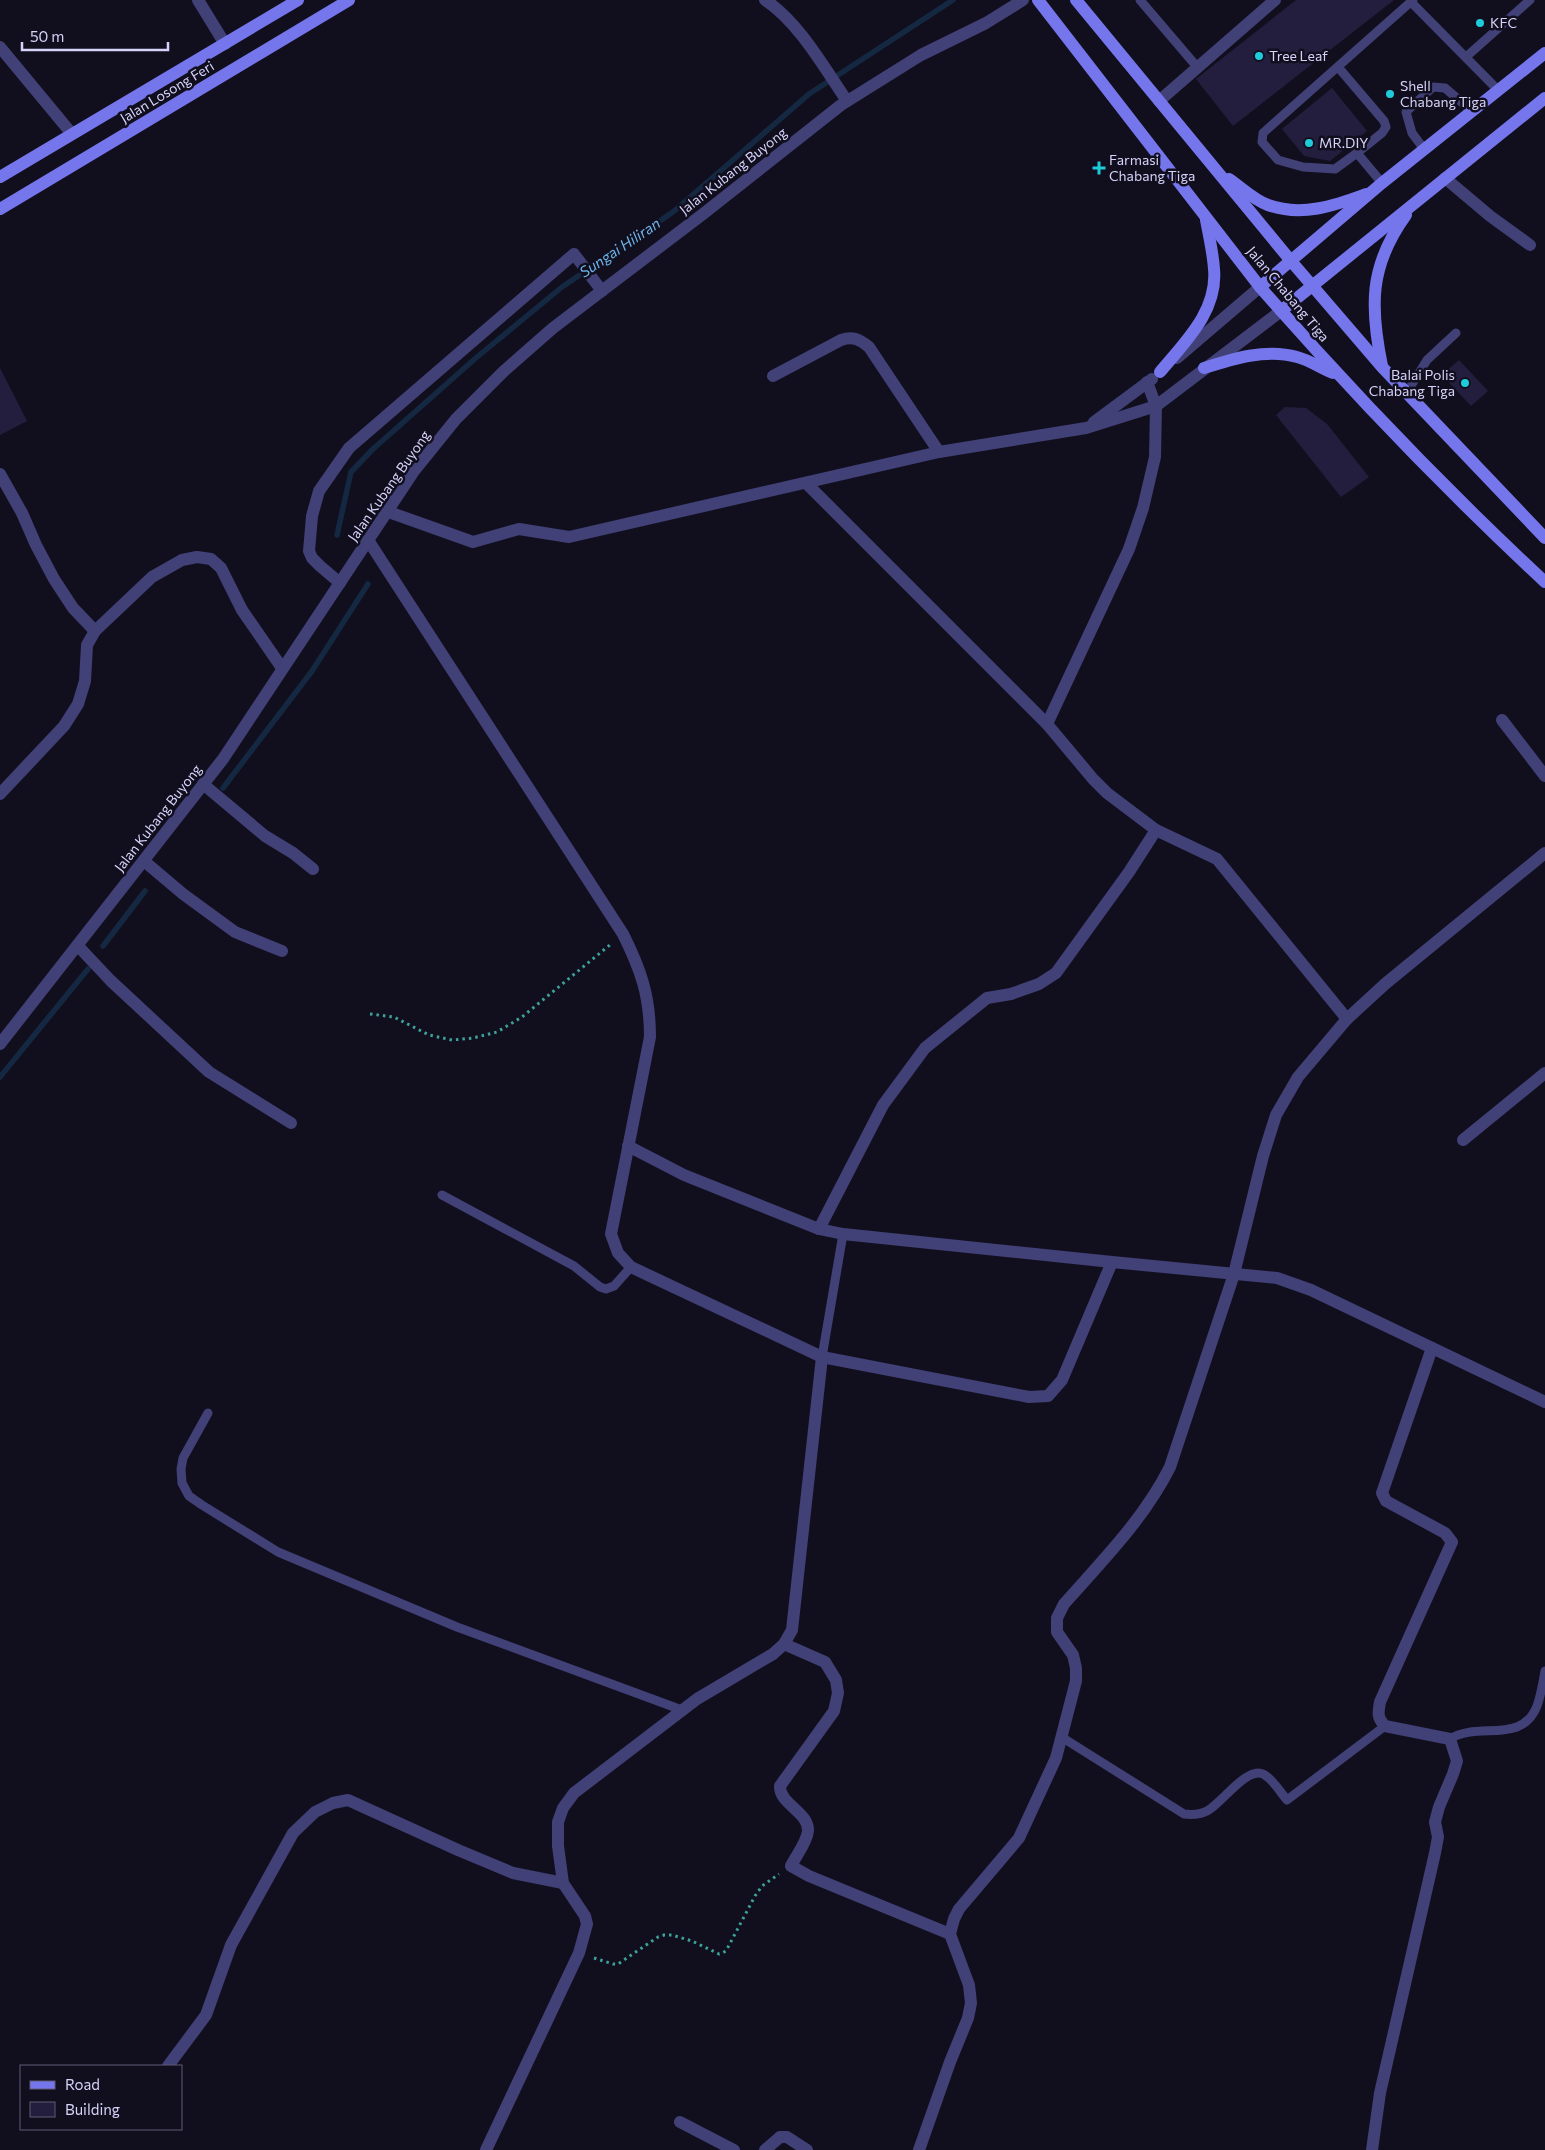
<svg xmlns="http://www.w3.org/2000/svg" width="1545" height="2150" font-family="Commissioner,sans-serif">
  <style>
    .lines { fill: none; stroke-linecap: round; stroke-linejoin: round }
    .stream { stroke: #152842; stroke-width: 5.5 }
    .building { fill: #231e3d }
    .path { stroke: #3da29a; stroke-width: 3; stroke-dasharray: 2.5 4; stroke-linecap: butt }
    .service { stroke: #414077; stroke-width: 9 }
    .minor { stroke: #414077; stroke-width: 12 }
    .secondary { stroke: #7676ec; stroke-width: 12 }
    .poi-dot { fill: #1ecbda; stroke: #110f1e; stroke-width: 2 }
    .labels { text-anchor: middle; stroke-width: 5; stroke-linejoin: round; paint-order: stroke }
    .poi-label { font-size: 14px; fill: #d6d2f9; stroke: #110f1e; text-anchor: start }
    .street-label { font-size: 14px; fill: #d6d2f9; stroke: #110f1e }
    .water-label { font-size: 15px; font-style: italic; fill: #6eb4eb; stroke: #110f1e }
  </style>
  <rect width="100%" height="100%" fill="#110f1e"/>
  <g class="lines">
    <g class="stream">
      <path d="M 337,535 L 351,472 L 373,449 L 477,357 L 562,287 L 673,212 L 809,94 L 953,0"/>
      <path d="M 223,788 L 312,671 L 368,584"/>
      <path d="M 103,946 L 145,891"/>
      <path d="M 0,1077 L 88,969"/>
    </g>
  </g>
  <g class="building">
    <path d="M 1296,0 L 1394,0 L 1233,126 L 1196,79 Z"/>
    <path d="M 1332,88 L 1367,131 L 1330,161 L 1304,156 L 1282,129 Z"/>
    <path d="M 1459,360 L 1488,391 L 1471,406 L 1442,375 Z"/>
    <path d="M 0,368 L 27,421 L 0,435 Z"/>
    <path d="M 1285,407 L 1306,408 L 1327,424 L 1369,477 L 1341,497 L 1276,415 Z"/>
  </g>
  <g class="lines">
    <g class="path">
      <path d="M 370,1014 L 394,1017 L 429,1035 L 452,1040 L 473,1038 L 497,1032 L 522,1017 L 611,944"/>
      <path d="M 594,1958 L 613,1964 L 618,1964 L 658,1937 L 664,1935 L 672,1935 L 692,1941 L 719,1954 L 722,1953 L 726,1951 L 755,1896 L 762,1886 L 779,1874"/>
    </g>
    <g class="service">
      <path d="M 1140,0 L 1198,68"/>
      <path d="M 1411,2 L 1498,90"/>
      <path d="M 1466,57 L 1530,0"/>
      <path d="M 1338,67 L 1384,121 L 1386,127 L 1382,133 L 1357,153"/>
      <path d="M 1424,149 L 1412,133 L 1406,112 L 1433,87 L 1445,88 L 1472,111"/>
      <path d="M 1382,183 L 1357,153 L 1335,169 L 1303,167 L 1278,160 L 1262,142 L 1263,133 L 1413,0"/>
      <path d="M 1406,394 L 1427,360 L 1456,333"/>
      <path d="M 442,1195 L 574,1266 L 600,1287 L 606,1289 L 614,1286 L 631,1267"/>
      <path d="M 822,1357 L 843,1234"/>
      <path d="M 208,1413 L 183,1458 L 181,1469 L 182,1483 L 189,1496 L 202,1505 L 278,1552 L 457,1627 L 682,1710"/>
      <path d="M 1063,1738 L 1184,1814 C 1192,1815 1199,1815 1207,1811 C 1221,1804 1247,1766 1263,1774 C 1273,1779 1280,1792 1287,1800 L 1385,1726"/>
      <path d="M 1450,1739 C 1478,1721 1522,1745 1537,1706 C 1541,1695 1543,1682 1545,1671"/>
    </g>
    <g class="minor">
      <path d="M 198,0 L 225,44"/>
      <path d="M 765,0 C 798,21 825,69 847,101"/>
      <path d="M 0,47 L 72,134"/>
      <path d="M 1159,101 L 1275,0"/>
      <path d="M 1445,178 L 1490,216 L 1530,245"/>
      <path d="M 1177,358 L 1260,287"/>
      <path d="M 773,376 L 841,340 C 853,336 859,339 869,347 L 939,452"/>
      <path d="M 1094,422 L 1152,379"/>
      <path d="M 0,474 L 22,513 L 36,545 L 54,579 L 73,608 L 95,631"/>
      <path d="M 807,484 L 1047,724 L 1093,779 L 1107,793 L 1156,830 L 1217,859 L 1347,1019"/>
      <path d="M 386,511 L 473,542 L 519,529 L 569,537 L 939,452 L 1086,428 L 1156,406 L 1281,311"/>
      <path d="M 368,540 L 623,934 C 641,970 650,996 650,1037 L 611,1234 L 618,1253 L 631,1267 L 822,1357 L 1029,1397 L 1048,1396 L 1062,1380 L 1112,1262 L 1277,1278 L 1311,1290 L 1545,1402"/>
      <path d="M 340,583 L 320,566 L 312,558 L 309,551 L 312,516 L 319,491 L 349,448 L 574,254 L 602,291"/>
      <path d="M 1502,720 L 1545,776"/>
      <path d="M 1047,724 L 1129,549 L 1143,508 L 1155,457 L 1156,406 L 1147,382"/>
      <path d="M 203,784 L 265,836 L 293,853 L 313,869"/>
      <path d="M 0,794 L 64,726 L 78,704 L 85,681 L 87,645 L 95,631 L 152,577 L 182,560 L 197,557 L 211,559 L 221,568 L 242,610 L 282,668"/>
      <path d="M 144,861 L 183,894 L 235,932 L 282,951"/>
      <path d="M 78,946 L 111,981 L 209,1072 L 291,1123"/>
      <path d="M 0,1044 L 223,759 L 414,471 L 456,419 L 503,372 L 553,328 L 703,214 L 841,105 L 921,55 L 986,23 L 1023,0"/>
      <path d="M 1463,1140 L 1545,1073"/>
      <path d="M 628,1146 L 684,1175 L 819,1229 L 843,1234 L 1112,1262"/>
      <path d="M 819,1229 L 883,1105 L 925,1048 L 987,998 L 1011,994 L 1039,984 L 1056,973 L 1129,872 L 1156,830"/>
      <path d="M 784,1644 L 825,1662 L 836,1680 L 838,1693 L 834,1711 L 780,1786 C 779,1804 809,1812 808,1831 C 807,1842 796,1856 791,1866 L 809,1876 L 950,1934"/>
      <path d="M 168,2066 L 206,2015 L 231,1945 L 293,1833 L 315,1812 L 333,1803 L 348,1800 L 458,1850 L 513,1873 L 563,1883"/>
      <path d="M 680,2122 L 734,2150"/>
      <path d="M 486,2150 L 579,1953 L 587,1924 L 585,1916 L 563,1883 L 558,1846 L 558,1822 L 563,1808 L 574,1793 L 697,1699 L 773,1654 L 784,1644 L 792,1630 L 822,1357"/>
      <path d="M 765,2150 L 780,2137 L 787,2137 L 807,2150"/>
      <path d="M 919,2150 L 950,2062 L 968,2018 L 971,2003 L 969,1985 L 950,1934 L 954,1919 L 959,1909 L 1019,1838 L 1056,1758 L 1076,1681 L 1076,1668 L 1073,1655 L 1057,1632 L 1057,1618 L 1064,1604 C 1102,1561 1144,1519 1170,1467 L 1234,1274 L 1263,1156 L 1276,1115 L 1298,1077 L 1347,1019 L 1385,984 L 1545,853"/>
      <path d="M 1372,2150 L 1380,2093 L 1435,1853 L 1438,1837 L 1435,1822 L 1439,1807 L 1453,1774 L 1457,1761 L 1450,1739 L 1385,1726 C 1377,1718 1378,1713 1380,1702 L 1452,1542 L 1445,1533 L 1386,1501 L 1382,1493 L 1432,1348"/>
    </g>
    <g class="secondary">
      <path d="M 1038,0 L 1260,287 C 1350,390 1445,489 1545,582"/>
      <path d="M 1076,0 L 1291,261 L 1382,367 L 1545,538"/>
      <path d="M 0,177 L 298,0"/>
      <path d="M 1229,179 C 1241,187 1254,200 1268,205 C 1301,217 1334,206 1366,194"/>
      <path d="M 0,209 L 349,0"/>
      <path d="M 1260,287 L 1382,183 L 1545,53"/>
      <path d="M 1281,311 L 1545,98"/>
      <path d="M 1382,366 C 1370,307 1369,266 1406,215"/>
      <path d="M 1204,368 C 1232,359 1266,348 1297,357 C 1309,360 1321,368 1333,373"/>
      <path d="M 1160,372 C 1185,342 1218,311 1214,269 C 1213,253 1209,236 1206,220"/>
    </g>
  </g>
  <g class="poi-dot">
    <circle cx="1480" cy="23" r="5"/>
    <circle cx="1259" cy="56" r="5"/>
    <circle cx="1390" cy="94" r="5"/>
    <circle cx="1309" cy="143" r="5"/>
    <path d="M1096.5 160.5h5v5h5v5h-5v5h-5v-5h-5v-5h5z"/>
    <circle cx="1465" cy="383" r="5"/>
  </g>
  <g class="labels">
    <g class="poi-label">
      <text x="1490" y="28">KFC</text>
      <text x="1269" y="61">Tree Leaf</text>
      <text x="1400" y="91">Shell<tspan x="1400" dy="16">Chabang Tiga</tspan></text>
      <text x="1319" y="148">MR.DIY</text>
      <text x="1109" y="165">Farmasi<tspan x="1109" dy="16">Chabang Tiga</tspan></text>
      <text x="1455" y="380" text-anchor="end">Balai Polis<tspan x="1455" dy="16">Chabang Tiga</tspan></text>
    </g>
    <g class="street-label">
      <text transform="translate(167 92) rotate(-31)" y="5">Jalan Losong Feri</text>
      <text transform="translate(733 171) rotate(-38)" y="5">Jalan Kubang Buyong</text>
      <text transform="translate(1288 294) rotate(50)" y="5">Jalan Chabang Tiga</text>
      <text transform="translate(389 486) rotate(-55)" y="5">Jalan Kubang Buyong</text>
      <text transform="translate(158 818) rotate(-52)" y="5">Jalan Kubang Buyong</text>
    </g>
    <g class="water-label">
      <text transform="translate(620 248) rotate(-34)" y="5">Sungai Hiliran</text>
    </g>
  </g>
  <rect x="20" y="2065" width="162" height="65" fill="#110f1e" stroke="#605d76"/>
  <rect x="30" y="2081" width="25" height="8" fill="#7676ec" stroke="#605d76"/>
  <text x="65" y="2090" font-size="15" fill="#d6d2f9">Road</text>
  <rect x="30" y="2102" width="25" height="15" fill="#231e3d" stroke="#605d76"/>
  <text x="65" y="2115" font-size="15" fill="#d6d2f9">Building</text>
  <path d="M22 42v8h146v-8" fill="none" stroke="#d6d2f9" stroke-width="2.5"/>
  <text x="30" y="42" font-size="15" fill="#d6d2f9" stroke="#110f1e" stroke-width="4" paint-order="stroke">50 m</text>
</svg>
